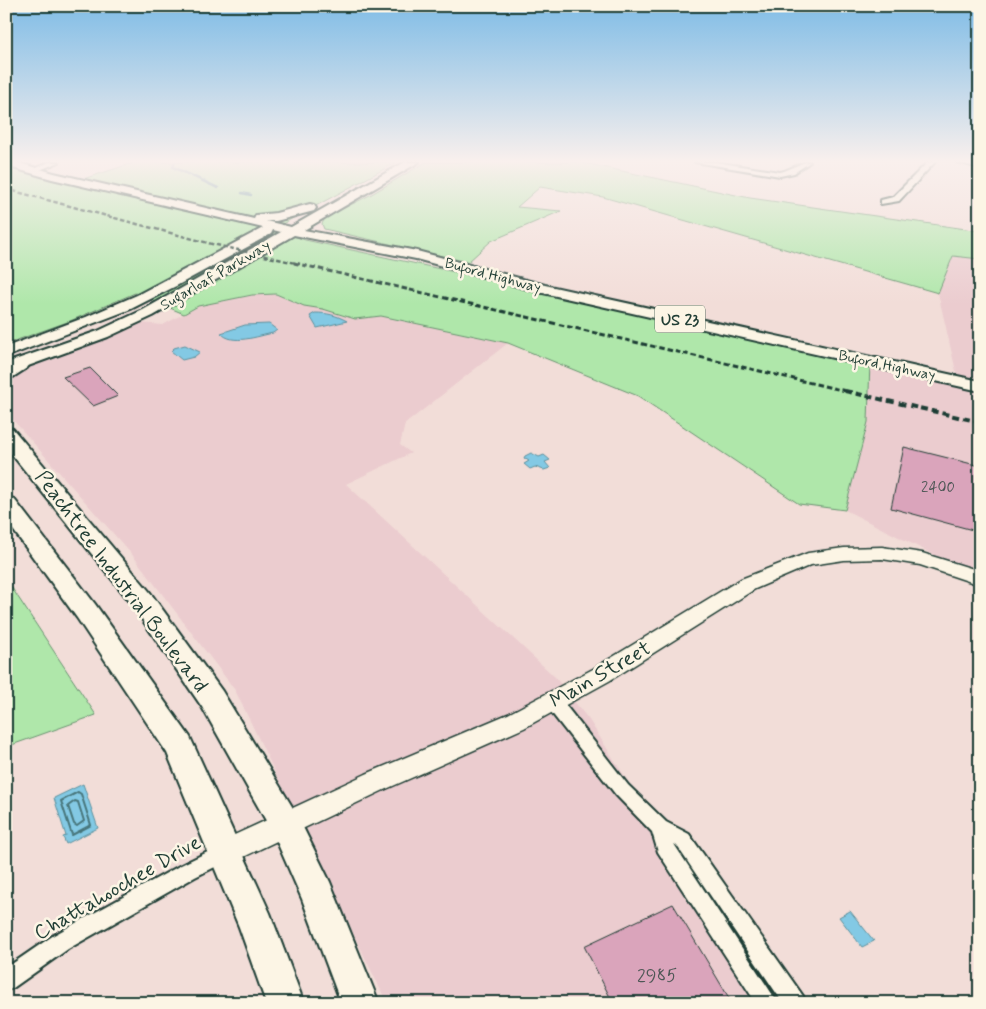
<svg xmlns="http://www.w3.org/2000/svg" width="986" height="1009" font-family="Mynerve,sans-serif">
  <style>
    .built { fill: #ebcccf }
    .green { fill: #afe7aa; stroke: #67926f }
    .water { fill: #83c9e4; stroke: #5b919e }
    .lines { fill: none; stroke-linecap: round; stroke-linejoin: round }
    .shore { stroke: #47757a; stroke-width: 2 }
    .stream { stroke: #5b919e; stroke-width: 2.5 }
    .building { fill: #daa4bb; stroke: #1f3d34 }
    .street-casing { stroke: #1f3d34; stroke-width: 4 }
    .secondary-casing { stroke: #1f3d34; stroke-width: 3 }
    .primary-casing { stroke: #1f3d34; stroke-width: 4 }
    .highway-casing { stroke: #1f3d34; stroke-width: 4 }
    .street { fill: #fcf5e5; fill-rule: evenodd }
    .secondary { fill: #fcf5e5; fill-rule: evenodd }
    .primary { fill: #fcf5e5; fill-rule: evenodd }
    .highway { fill: #fcf5e5; fill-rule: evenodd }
    .rail-far2 { stroke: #1f3d34; stroke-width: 2.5; stroke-dasharray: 4.5 2.5; stroke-linecap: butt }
    .rail-far1 { stroke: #1f3d34; stroke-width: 3; stroke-dasharray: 5.5 3; stroke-linecap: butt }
    .rail { stroke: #1f3d34; stroke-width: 4; stroke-dasharray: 7 4; stroke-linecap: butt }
    .labels { text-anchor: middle; stroke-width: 5; stroke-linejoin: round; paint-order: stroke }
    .far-street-label { font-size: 15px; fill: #1f3d34; stroke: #fcf5e5 }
    .number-label { font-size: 15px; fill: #4e5756 }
    .shield { fill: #fcf5e5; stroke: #617469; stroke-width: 1 }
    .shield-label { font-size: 16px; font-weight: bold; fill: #1f3d34 }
    .near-number-label { font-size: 18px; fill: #4e5756 }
    .near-street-label { font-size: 21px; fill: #1f3d34; stroke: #fcf5e5 }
  </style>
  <rect width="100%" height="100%" fill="#f2ddd8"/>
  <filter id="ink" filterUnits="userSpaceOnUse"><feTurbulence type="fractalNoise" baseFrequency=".02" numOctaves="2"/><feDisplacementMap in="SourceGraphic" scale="10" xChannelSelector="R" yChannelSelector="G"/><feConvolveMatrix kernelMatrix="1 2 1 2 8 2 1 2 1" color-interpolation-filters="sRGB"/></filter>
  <g filter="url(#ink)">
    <g class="built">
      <path d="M 953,256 L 980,259 L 980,578 L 845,510 L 868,422 L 870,361 L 958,380 L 938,293 Z"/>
      <path d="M 276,294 L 304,306 L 323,309 L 354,319 L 381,316 L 508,343 L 405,424 L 400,445 L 411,453 L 346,484 L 555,677 L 589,720 L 768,1003 L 387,1003 L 235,690 L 134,557 L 6,412 L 6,376 L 15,370 L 99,342 L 141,323 L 163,325 L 198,306 L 252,295 Z"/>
    </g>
    <g class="green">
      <path d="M 6,162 L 18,162 L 77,181 L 136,162 L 397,162 L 273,229 L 305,240 L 870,361 L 868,422 L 845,510 L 799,504 L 638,396 L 508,343 L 381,316 L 355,319 L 323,309 L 304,306 L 276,294 L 252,295 L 198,306 L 184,314 L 135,293 L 70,321 L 6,344 Z"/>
      <path d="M 426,162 L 579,162 L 750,198 L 980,231 L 980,259 L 953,256 L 938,293 L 603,197 L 540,187 L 517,207 L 561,211 L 491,241 L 468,262 L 324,229 L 322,224 L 325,218 L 370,195 Z"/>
      <path d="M 6,579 L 96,715 L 6,747 Z"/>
    </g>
    <g class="water">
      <path d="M 315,313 C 327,313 336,315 347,321 L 317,328 L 310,316 Z"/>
      <path d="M 269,324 L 277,330 L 273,333 C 258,336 232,346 221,333 L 245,325 Z"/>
      <path d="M 185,345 L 200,352 L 194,357 L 182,360 L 171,351 L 174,348 Z"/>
      <path d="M 531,453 L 539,457 L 544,455 L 550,460 L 545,462 L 550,468 L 544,470 L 535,467 L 530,469 L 524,464 L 529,461 L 524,458 L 525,456 Z"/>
      <path d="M 83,784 L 98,828 L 66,844 L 63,837 L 66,836 L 54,798 Z"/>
      <path d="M 850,911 L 874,941 L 862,947 L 839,917 Z"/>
    </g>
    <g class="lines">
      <g class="shore">
        <path d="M 78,792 L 81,794 L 91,825 L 72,835 L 61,801 Z"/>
        <path d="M 75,801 L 78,802 L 84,821 L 77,826 L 74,824 L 68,806 Z"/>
      </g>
      <g class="stream">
        <path d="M 175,162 L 173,167 L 218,188"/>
        <path d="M 242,193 L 251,195"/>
      </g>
    </g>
    <g class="building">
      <path d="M 90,368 L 118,396 L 93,406 L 63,377 Z"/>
      <path d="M 904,447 L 980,466 L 980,532 L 891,508 Z"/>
      <path d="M 673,904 L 732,1003 L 613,1003 L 584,946 Z"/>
    </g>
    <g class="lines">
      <g class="street-casing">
        <g id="street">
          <path d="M 49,162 L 59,162 L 35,172 L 30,171 Z"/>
          <path d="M 695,162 L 715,162 L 780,172 C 791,170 799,162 810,162 L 794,173 L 780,176 Z"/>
          <path d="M 928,162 L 935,162 L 899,201 L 881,204 L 881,200 L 893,197 Z"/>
          <path d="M 957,162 L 980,164 L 980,168 Z"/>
          <path d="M 553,696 L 559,697 L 628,785 L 666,822 L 689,834 L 803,996 L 806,1003 L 783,1003 L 677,846 L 674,844 L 778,1003 L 756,1003 L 658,852 L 652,832 L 616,795 L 547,707 L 545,702 L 547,697 Z"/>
          <path d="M 226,843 L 233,846 L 235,852 L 233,858 L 195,877 L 68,949 L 13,988 L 6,991 L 6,968 L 54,935 L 181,865 Z"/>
        </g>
      </g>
      <g class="secondary-casing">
        <path id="secondary" d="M 882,547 L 922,553 L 980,571 L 980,585 L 920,565 L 882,559 L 844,560 L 811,565 L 755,589 L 609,681 L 524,728 L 384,790 L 235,861 L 226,864 L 217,861 L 213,852 L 217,843 L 366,774 L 508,714 L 593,669 L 741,579 L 808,553 L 844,548 Z"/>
      </g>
      <g class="primary-casing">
        <path id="primary" d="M 6,162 L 16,162 L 54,173 L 254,219 L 256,215 L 276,213 L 310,204 L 314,205 L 316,208 L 314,211 L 276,221 L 266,221 L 291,227 L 405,162 L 419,162 L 304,230 L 417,251 L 545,285 L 980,381 L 980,391 L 543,293 L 416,259 L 294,235 L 153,316 L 108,337 L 6,374 L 6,363 L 98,331 L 143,310 L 281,232 L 273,230 L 271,234 L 178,285 L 131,309 L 6,357 L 6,347 L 86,317 L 137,295 L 263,228 L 52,179 L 6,166 Z"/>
      </g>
      <g class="highway-casing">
        <g id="highway">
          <path d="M 21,359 L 27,360 L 30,364 L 27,368 L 13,377 L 6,378 L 6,365 Z"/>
          <path d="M 6,427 L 13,429 L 149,591 L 222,691 L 296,813 L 330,882 L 379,1003 L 341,1003 L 302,899 L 274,835 L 202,707 L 131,603 L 6,447 Z"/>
          <path d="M 6,497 L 14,499 L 95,604 L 190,737 L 270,913 L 304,1003 L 266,1003 L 239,927 L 167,753 L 77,618 L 6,520 Z"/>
        </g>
      </g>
      <use href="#street" class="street"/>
      <use href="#secondary" class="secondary"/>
      <use href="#primary" class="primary"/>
      <use href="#highway" class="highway"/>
      <path class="rail-far2" d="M 6,189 L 212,244 L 300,264"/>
      <path class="rail-far1" d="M 294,263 L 850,392"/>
      <path class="rail" d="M 845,391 L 980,422"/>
    </g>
  </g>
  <linearGradient id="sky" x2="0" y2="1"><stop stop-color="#7fbce6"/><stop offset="0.53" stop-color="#f9f0ed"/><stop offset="1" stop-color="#f9f0ed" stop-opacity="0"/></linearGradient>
  <rect width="986" height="304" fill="url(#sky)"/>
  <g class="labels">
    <g class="far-street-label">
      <text transform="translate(215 275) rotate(-30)" y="5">Sugarloaf Parkway</text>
      <text transform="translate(493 275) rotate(15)" y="5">Buford Highway</text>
      <text transform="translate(887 365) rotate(12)" y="5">Buford Highway</text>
    </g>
    <g class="number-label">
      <text x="938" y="492">2400</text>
    </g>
    <rect class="shield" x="655" y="305.5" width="50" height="27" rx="4"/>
    <g class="shield-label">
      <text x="680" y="325">US 23</text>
    </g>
    <g class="near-number-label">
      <text x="657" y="981">2985</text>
    </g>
    <g class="near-street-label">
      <text transform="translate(122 581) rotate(53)" y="7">Peachtree Industrial Boulevard</text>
      <text transform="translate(600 674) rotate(-30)" y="7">Main Street</text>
      <text transform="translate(117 887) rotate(-30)" y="7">Chattahoochee Drive</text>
    </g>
  </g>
  <rect width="986" height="1009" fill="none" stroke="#fcf5e5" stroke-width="25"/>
  <rect x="12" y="12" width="961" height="984" fill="none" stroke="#1f3d34" stroke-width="2" filter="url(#ink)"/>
</svg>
